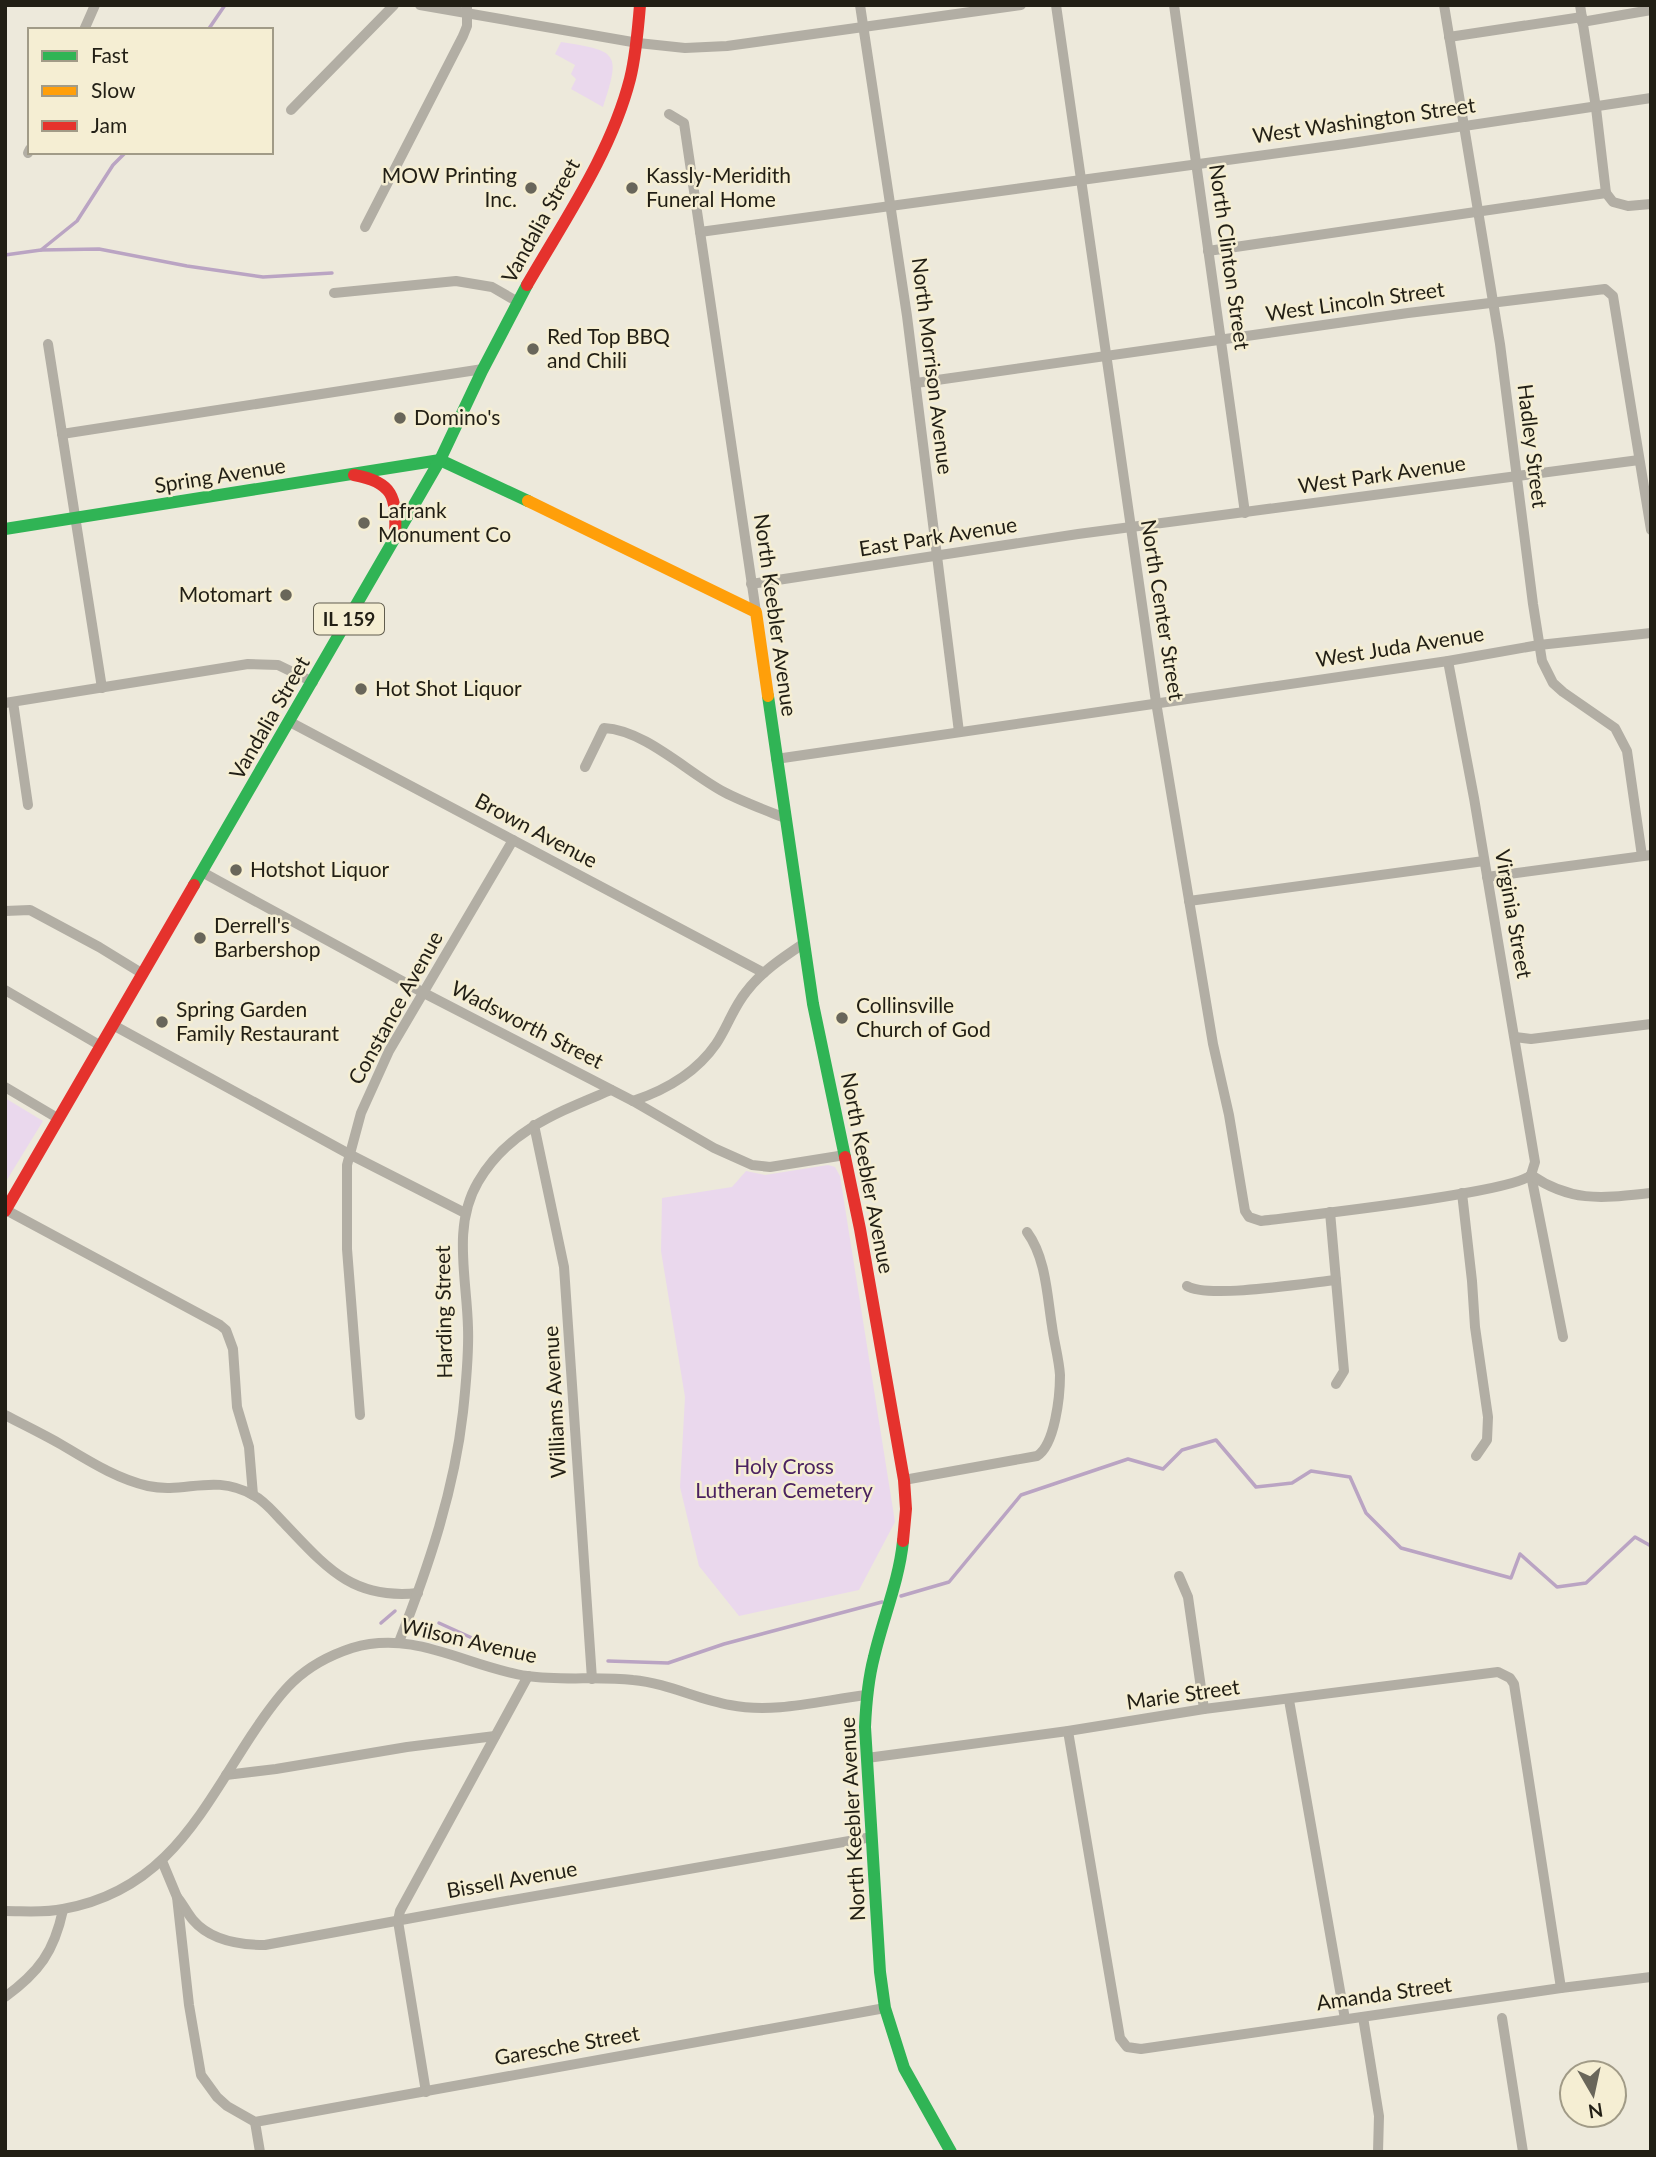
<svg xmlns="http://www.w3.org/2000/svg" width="1656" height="2157" font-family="Lato,sans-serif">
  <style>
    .green { fill: #ead8ed }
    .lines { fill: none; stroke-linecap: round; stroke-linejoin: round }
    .stream { stroke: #baa4c3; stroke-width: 3.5 }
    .street { stroke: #b2aea4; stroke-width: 10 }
    .fast { stroke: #30b455; stroke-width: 12 }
    .slow { stroke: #ff9f0a; stroke-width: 12 }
    .jam { stroke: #e5322d; stroke-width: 12 }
    .poi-dot { fill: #69665a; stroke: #f5eed3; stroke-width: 2.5 }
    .labels { text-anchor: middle; stroke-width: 5; stroke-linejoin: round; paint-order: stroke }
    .shield { fill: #f5eed3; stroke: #615d4e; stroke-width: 2 }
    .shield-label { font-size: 19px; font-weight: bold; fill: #221f15 }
    .street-label { font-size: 21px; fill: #221f15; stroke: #f5eed3 }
    .poi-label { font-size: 21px; fill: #221f15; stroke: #f5eed3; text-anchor: start }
    .park-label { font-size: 21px; fill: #4b2261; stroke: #f5eed3 }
  </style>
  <rect width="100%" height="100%" fill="#ede9db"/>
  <g class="green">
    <path d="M 561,42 C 616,51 622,51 603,107 L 571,89 L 576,79 L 571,74 L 575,65 L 555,54 Z"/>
    <path d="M 5,1098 L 43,1121 L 5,1183 Z"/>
    <path d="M 828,1165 L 835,1167 L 840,1176 L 895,1522 L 859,1590 L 739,1616 L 699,1566 L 680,1487 L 685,1397 L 661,1251 L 662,1198 L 732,1187 L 746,1171 L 765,1175 Z"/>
  </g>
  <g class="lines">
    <g class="stream">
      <path d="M 208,30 L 225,5"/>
      <path d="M 41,250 L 99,249 L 187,266 L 263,277 L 332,273"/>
      <path d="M 5,255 L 41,250 L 77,221 L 113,165 L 126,152"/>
      <path d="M 901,1596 L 949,1582 L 1021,1495 L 1128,1459 L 1163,1469 L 1182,1450 L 1216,1440 L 1256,1487 L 1292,1483 L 1311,1471 L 1350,1477 L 1366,1513 L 1401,1548 L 1511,1578 L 1520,1554 L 1557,1587 L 1586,1583 L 1635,1537 L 1651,1546"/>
      <path d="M 381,1623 L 395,1611"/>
      <path d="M 439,1623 L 503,1652"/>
      <path d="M 608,1661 L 668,1663 L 724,1644 L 882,1602"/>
    </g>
    <g class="street">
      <path d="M 420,5 L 638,43 L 685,48 L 727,46 L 1021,5"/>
      <path d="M 860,5 L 907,316 L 959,732"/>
      <path d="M 1056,5 L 1156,702 L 1213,1044 L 1229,1115 L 1245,1211 L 1249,1217 L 1261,1221 C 1300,1216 1513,1193 1531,1175"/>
      <path d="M 1174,5 L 1245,513"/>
      <path d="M 1444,5 L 1500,344 L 1533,604 L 1542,661 L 1553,683 L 1563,692 L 1615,728 L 1627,751 L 1642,856"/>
      <path d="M 1580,5 L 1596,108 L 1606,193"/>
      <path d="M 1582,22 L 1651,10"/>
      <path d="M 84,30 L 95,5"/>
      <path d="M 1449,37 L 1582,17"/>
      <path d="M 291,110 L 394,5"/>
      <path d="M 669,114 L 684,123 L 756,612"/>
      <path d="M 28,153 L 30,149"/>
      <path d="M 365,227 L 463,36 L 467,26 L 467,5"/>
      <path d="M 700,232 L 1345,144 L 1651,98"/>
      <path d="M 1208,251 L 1606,193 L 1613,202 L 1628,206 L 1651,204"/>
      <path d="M 334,293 L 456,281 L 492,287 L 518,302"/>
      <path d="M 48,344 L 102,688"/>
      <path d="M 916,383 L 1408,313 L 1605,289 L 1613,296 L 1651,530"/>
      <path d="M 62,434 L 483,369"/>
      <path d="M 751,584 L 1078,534 L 1639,460"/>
      <path d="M 1448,661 L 1474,798 L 1535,1162 L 1531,1175"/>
      <path d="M 13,702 L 28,805"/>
      <path d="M 5,703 L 248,664 L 278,665 L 313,682"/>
      <path d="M 290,722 L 764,973"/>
      <path d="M 776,759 L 1448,661 L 1539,645 L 1651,633"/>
      <path d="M 585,767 L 604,728 C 645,730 688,773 724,792 C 743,802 765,810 785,818"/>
      <path d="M 202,872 L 424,993 L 633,1101 L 714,1148 L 752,1165 L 770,1167 L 845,1155"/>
      <path d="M 1487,877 L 1651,855"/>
      <path d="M 1189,901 L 1484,861"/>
      <path d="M 5,911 L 30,910 L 99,947 L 143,974"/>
      <path d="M 5,990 L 101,1046"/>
      <path d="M 113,1025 L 349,1154 L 465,1213"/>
      <path d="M 1515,1037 L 1531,1039 L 1651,1024"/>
      <path d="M 5,1087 L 59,1119"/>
      <path d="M 633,1101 C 666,1090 696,1073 716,1044 C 727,1028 733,1008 746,992 C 761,972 782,958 803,944"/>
      <path d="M 534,1125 L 564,1267 L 592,1679"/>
      <path d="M 1531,1175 L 1563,1337"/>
      <path d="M 1531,1175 C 1572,1203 1603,1198 1651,1193"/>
      <path d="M 1462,1193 L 1472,1281 L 1475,1327 L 1488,1417 L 1487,1440 L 1476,1456"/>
      <path d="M 6,1210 L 220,1325 L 226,1330 L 233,1349 L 237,1407 L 249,1447 L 253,1495"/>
      <path d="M 1330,1212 L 1344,1371 L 1336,1384"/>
      <path d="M 1187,1286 C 1207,1299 1308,1283 1336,1280"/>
      <path d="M 5,1415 C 24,1425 43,1434 62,1445 C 89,1461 117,1479 148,1486 C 186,1494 213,1473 253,1495 C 265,1501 274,1513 284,1523 C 326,1567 352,1600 418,1593"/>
      <path d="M 360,1415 L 347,1249 L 347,1165 L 361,1113 L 389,1051 L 513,840"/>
      <path d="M 904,1480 L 1037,1456 C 1055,1445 1060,1396 1060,1375 C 1059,1359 1054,1342 1052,1326 C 1047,1295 1046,1258 1027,1232"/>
      <path d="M 1179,1576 L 1188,1597 L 1204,1709"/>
      <path d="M 399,1642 C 428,1568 454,1492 463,1412 C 466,1384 469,1356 468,1328 C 467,1279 452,1226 478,1182 C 508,1130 559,1112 611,1090"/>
      <path d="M 1289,1700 L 1345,2019"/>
      <path d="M 1068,1731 L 1120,2038 L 1127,2047 L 1141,2049 L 1561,1988 L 1651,1977"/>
      <path d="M 867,1758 L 1068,1731 L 1204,1709 L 1498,1672 L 1510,1678 L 1514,1684 L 1561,1988"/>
      <path d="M 226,1775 L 276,1769 L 407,1747 L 495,1736"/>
      <path d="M 162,1861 L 177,1897 L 189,2005 L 201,2075 L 217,2097 L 227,2106 L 255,2122"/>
      <path d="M 177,1897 C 183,1904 187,1913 193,1920 C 210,1940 240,1945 265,1945 L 461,1909 L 872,1837"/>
      <path d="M 5,1911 C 25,1911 44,1913 63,1909 C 165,1891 200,1814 251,1736 C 280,1692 300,1665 352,1648 C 415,1629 467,1667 527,1676 C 562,1681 598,1676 633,1680 C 667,1683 697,1699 730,1705 C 775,1714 823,1700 867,1695"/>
      <path d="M 5,1997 C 39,1972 54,1952 63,1910"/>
      <path d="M 1363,2017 L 1379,2116 L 1378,2152"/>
      <path d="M 1502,2018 L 1523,2152"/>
      <path d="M 426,2092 L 398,1921 L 400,1911 L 528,1676"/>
      <path d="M 255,2122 L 885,2008"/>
      <path d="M 255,2122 L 260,2152"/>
    </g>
    <g class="fast">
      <path d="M 5,529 L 440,460 L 528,501"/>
      <path d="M 768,696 L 813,1004 L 845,1157"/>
      <path d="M 194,885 L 440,460 L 482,371 L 527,285"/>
      <path d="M 903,1541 C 899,1581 883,1618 874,1657 C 868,1680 866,1704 865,1727 L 880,1972 L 885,2008 L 904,2068 L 951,2152"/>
    </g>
    <path class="slow" d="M 528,501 L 756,612 L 768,696"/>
    <g class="jam">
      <path d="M 527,285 C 565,219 611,153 630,79 C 636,55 638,30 640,5"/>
      <path d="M 354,475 C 393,482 397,497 395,534"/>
      <path d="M 845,1157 L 860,1229 L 904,1480 L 906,1509 L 903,1541"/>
      <path d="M 5,1211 L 194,885"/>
    </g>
  </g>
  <g class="poi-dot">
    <circle cx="531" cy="188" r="7"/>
    <circle cx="632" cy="188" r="7"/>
    <circle cx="533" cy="349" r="7"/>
    <circle cx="400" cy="418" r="7"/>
    <circle cx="364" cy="523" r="7"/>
    <circle cx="286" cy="595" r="7"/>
    <circle cx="361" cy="689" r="7"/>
    <circle cx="236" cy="870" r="7"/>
    <circle cx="200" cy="938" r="7"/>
    <circle cx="842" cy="1018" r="7"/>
    <circle cx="162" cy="1022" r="7"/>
  </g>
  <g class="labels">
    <rect class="shield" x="314" y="603.5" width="70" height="31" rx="5"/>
    <g class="shield-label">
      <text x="349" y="626">IL 159</text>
    </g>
    <g class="street-label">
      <text transform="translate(1364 121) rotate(-8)" y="7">West Washington Street</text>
      <text transform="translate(541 221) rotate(-61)" y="7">Vandalia Street</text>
      <text transform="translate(1229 257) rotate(82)" y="7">North Clinton Street</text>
      <text transform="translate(1355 302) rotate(-8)" y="7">West Lincoln Street</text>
      <text transform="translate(932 366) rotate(83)" y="7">North Morrison Avenue</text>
      <text transform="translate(1532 446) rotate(83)" y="7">Hadley Street</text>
      <text transform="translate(1382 475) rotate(-8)" y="7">West Park Avenue</text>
      <text transform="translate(220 476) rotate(-9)" y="7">Spring Avenue</text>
      <text transform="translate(938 537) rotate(-9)" y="7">East Park Avenue</text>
      <text transform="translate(1162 610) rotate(81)" y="7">North Center Street</text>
      <text transform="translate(775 615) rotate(82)" y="7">North Keebler Avenue</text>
      <text transform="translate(1400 647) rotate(-9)" y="7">West Juda Avenue</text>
      <text transform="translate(270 718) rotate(-60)" y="7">Vandalia Street</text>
      <text transform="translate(536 831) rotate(28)" y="7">Brown Avenue</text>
      <text transform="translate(1513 914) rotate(80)" y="7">Virginia Street</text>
      <text transform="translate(396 1008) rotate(-61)" y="7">Constance Avenue</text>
      <text transform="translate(527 1025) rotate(27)" y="7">Wadsworth Street</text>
      <text transform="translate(867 1173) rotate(79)" y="7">North Keebler Avenue</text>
      <text transform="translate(444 1312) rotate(-91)" y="7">Harding Street</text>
      <text transform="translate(555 1402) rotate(-93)" y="7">Williams Avenue</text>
      <text transform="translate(469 1641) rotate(13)" y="7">Wilson Avenue</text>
      <text transform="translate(1183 1695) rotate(-8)" y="7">Marie Street</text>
      <text transform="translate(853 1819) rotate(-93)" y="7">North Keebler Avenue</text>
      <text transform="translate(512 1880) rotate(-10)" y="7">Bissell Avenue</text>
      <text transform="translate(1384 1994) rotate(-8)" y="7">Amanda Street</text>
      <text transform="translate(567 2046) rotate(-10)" y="7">Garesche Street</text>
    </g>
    <g class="poi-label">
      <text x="517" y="183" text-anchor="end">MOW Printing<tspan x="517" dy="24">Inc.</tspan></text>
      <text x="646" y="183">Kassly-Meridith<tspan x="646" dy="24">Funeral Home</tspan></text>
      <text x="547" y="344">Red Top BBQ<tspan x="547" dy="24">and Chili</tspan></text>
      <text x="414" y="425">Domino's</text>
      <text x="378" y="518">Lafrank<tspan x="378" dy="24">Monument Co</tspan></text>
      <text x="272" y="602" text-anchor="end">Motomart</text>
      <text x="375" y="696">Hot Shot Liquor</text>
      <text x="250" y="877">Hotshot Liquor</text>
      <text x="214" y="933">Derrell's<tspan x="214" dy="24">Barbershop</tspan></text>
      <text x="856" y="1013">Collinsville<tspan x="856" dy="24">Church of God</tspan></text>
      <text x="176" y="1017">Spring Garden<tspan x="176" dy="24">Family Restaurant</tspan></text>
    </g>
    <g class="park-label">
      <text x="784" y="1474">Holy Cross<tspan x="784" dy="24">Lutheran Cemetery</tspan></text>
    </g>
  </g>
  <rect width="1656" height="2157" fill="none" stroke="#221f15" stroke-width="14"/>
  <rect x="28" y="28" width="245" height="126" fill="#f5eed3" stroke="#a19b87" stroke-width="2"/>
  <rect x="42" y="51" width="35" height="10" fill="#30b455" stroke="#a19b87" stroke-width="2"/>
  <text x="91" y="63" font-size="21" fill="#221f15">Fast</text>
  <rect x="42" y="86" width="35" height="10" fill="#ff9f0a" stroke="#a19b87" stroke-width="2"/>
  <text x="91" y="98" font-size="21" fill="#221f15">Slow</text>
  <rect x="42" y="121" width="35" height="10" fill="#e5322d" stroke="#a19b87" stroke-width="2"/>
  <text x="91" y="133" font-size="21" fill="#221f15">Jam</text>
  <g transform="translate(1593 2094) rotate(171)"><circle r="33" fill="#f5eed3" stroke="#a19b87" stroke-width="2"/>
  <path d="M0-5L12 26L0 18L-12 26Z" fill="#69665a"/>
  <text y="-10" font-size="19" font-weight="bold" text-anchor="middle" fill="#221f15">N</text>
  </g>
</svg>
